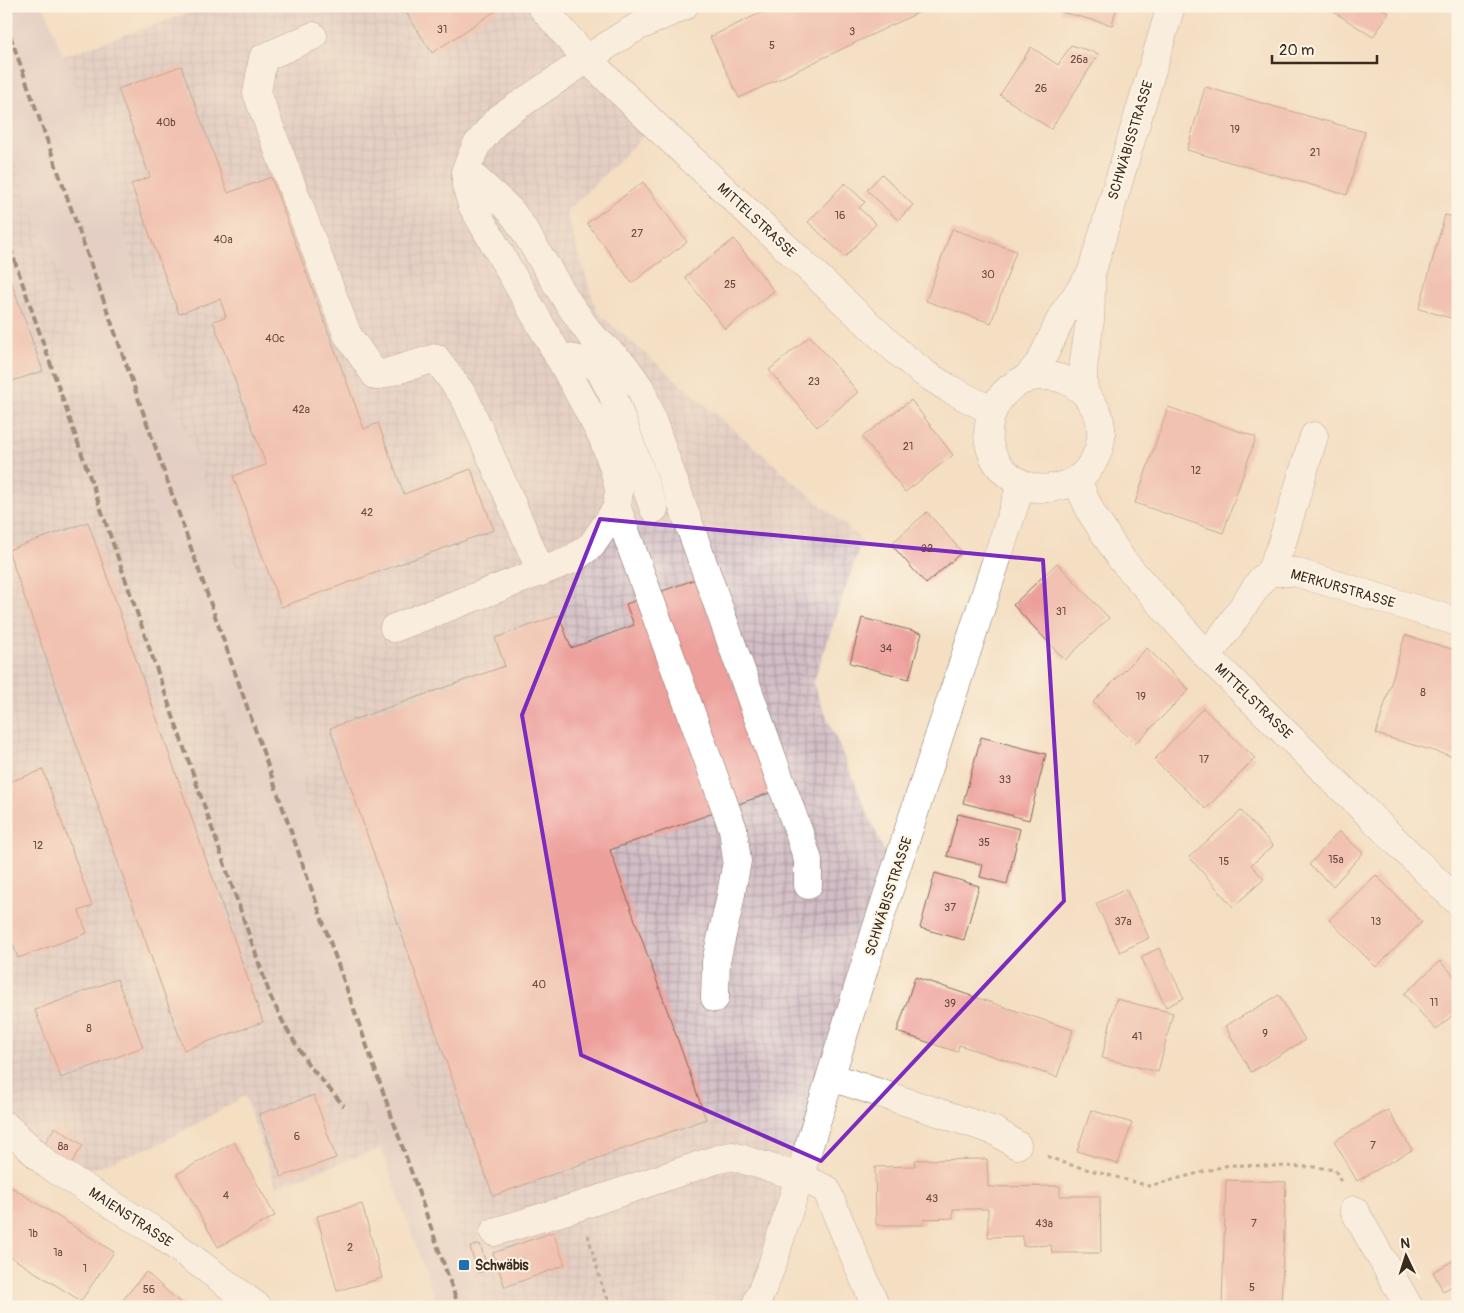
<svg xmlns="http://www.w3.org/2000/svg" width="1464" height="1313" font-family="Pangolin,sans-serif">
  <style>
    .industrial { fill: url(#industrial-grid) }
    .railway { fill: #d2bdc6 }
    .building { fill: #ed9f9b }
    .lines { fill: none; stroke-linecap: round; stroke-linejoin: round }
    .minor-casing { stroke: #7c6957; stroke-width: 29 }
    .path { stroke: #7c6957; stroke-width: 3; stroke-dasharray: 4 4; stroke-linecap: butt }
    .minor { stroke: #fff; stroke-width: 28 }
    .rail { stroke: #3b2a1e; stroke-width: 4; stroke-dasharray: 8 4; stroke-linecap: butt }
    .marked { fill: none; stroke: #7b2cbf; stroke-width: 4; stroke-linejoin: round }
    .poi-dot { fill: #1f6fb2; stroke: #fcf5e5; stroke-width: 2 }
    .labels { text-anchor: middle; stroke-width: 4; stroke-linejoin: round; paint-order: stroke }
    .number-label { font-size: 11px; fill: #68473d }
    .street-label { font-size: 14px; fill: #3b2a1e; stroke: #fcf5e5 }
    .poi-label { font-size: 14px; font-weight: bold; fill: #3b2a1e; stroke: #fcf5e5; text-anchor: start }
  </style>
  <defs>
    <pattern id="industrial-grid" width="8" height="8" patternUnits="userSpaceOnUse" patternTransform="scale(1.25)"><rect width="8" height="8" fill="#d2bdc6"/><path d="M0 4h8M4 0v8" fill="none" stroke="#ac9aa0"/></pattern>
  </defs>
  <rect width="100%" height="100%" fill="#fcf5e5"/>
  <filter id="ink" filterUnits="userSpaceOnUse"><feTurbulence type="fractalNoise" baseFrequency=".02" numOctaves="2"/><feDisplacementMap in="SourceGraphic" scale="10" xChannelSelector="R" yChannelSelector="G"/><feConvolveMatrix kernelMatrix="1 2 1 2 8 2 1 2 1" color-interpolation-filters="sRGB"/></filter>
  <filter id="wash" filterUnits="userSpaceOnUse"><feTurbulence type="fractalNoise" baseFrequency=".0096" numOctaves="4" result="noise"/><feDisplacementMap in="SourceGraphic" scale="20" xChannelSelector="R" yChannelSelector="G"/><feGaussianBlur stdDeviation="1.12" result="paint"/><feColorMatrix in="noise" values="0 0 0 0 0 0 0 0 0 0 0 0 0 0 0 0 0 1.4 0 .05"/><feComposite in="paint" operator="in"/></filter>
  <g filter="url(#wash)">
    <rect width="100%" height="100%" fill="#f4dfc2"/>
    <g class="industrial">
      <path d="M 210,6 L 537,6 L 655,125 L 566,212 L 597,312 L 862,540 L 813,684 L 894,875 L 755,1307 L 485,1307 L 298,778 L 312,775 L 143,315 L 113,185 L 63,56 Z"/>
      <path d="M 6,137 L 45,243 L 90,331 L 381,1148 L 276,1186 L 245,1096 L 164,1142 L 67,1178 L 6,1126 Z"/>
    </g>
    <path class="railway" d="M 6,6 L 44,6 L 113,185 L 143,315 L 313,775 L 298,779 L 485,1307 L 438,1307 L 90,331 L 45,243 L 6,137 Z"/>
    <g id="blocks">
      <g class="building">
        <path d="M 402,6 L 503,6 L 432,53 Z"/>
        <path d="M 775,6 L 925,6 L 926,9 L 739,98 L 710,37 Z"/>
        <path d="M 1062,6 L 1117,6 L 1112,25 L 1061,12 Z"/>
        <path d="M 1337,6 L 1378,6 L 1389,13 L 1373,37 L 1334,12 Z"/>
        <path d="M 1071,45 L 1099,54 L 1051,129 L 1000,95 L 1031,47 L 1058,65 Z"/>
        <path d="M 181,66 L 228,193 L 271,177 L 364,429 L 378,423 L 404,494 L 471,469 L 494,530 L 281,607 L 233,476 L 266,465 L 213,321 L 226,317 L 220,299 L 179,314 L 131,184 L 150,177 L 118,89 Z"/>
        <path d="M 1205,87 L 1365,132 L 1347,195 L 1187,150 Z"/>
        <path d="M 882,174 L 913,205 L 898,220 L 867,190 Z"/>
        <path d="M 643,182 L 687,242 L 632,283 L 587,223 Z"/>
        <path d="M 845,183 L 865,202 L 859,208 L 876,224 L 845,257 L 808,222 Z"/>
        <path d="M 1445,215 L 1458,218 L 1458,320 L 1419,309 Z"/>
        <path d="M 952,229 L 1016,251 L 991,323 L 926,301 Z"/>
        <path d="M 734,239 L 774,291 L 725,329 L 685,277 Z"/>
        <path d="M 6,267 L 43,371 L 6,383 Z"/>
        <path d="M 810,336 L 858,392 L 817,427 L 769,370 Z"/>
        <path d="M 911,400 L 953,455 L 905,492 L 862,437 Z"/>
        <path d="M 1168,407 L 1256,437 L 1223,533 L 1135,503 Z"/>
        <path d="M 927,512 L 962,552 L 926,584 L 891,544 Z"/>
        <path d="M 88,522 L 263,1022 L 184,1050 L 8,550 Z"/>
        <path d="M 1057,563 L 1109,618 L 1065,660 L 1013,605 Z"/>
        <path d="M 696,579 L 772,792 L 610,850 L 706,1119 L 493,1196 L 330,728 L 505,666 L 495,638 L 559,615 L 571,648 L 634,625 L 626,604 Z"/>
        <path d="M 862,618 L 922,633 L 909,679 L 850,663 Z"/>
        <path d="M 1405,635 L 1458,651 L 1458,758 L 1376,734 Z"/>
        <path d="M 1147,648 L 1189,690 L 1135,744 L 1093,702 Z"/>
        <path d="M 1203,708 L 1255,758 L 1206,809 L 1154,760 Z"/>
        <path d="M 981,737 L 1046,754 L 1029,820 L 963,803 Z"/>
        <path d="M 43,770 L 92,906 L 79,911 L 87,933 L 18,958 L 6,926 L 6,783 Z"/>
        <path d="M 1241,811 L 1273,846 L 1251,865 L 1264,879 L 1233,907 L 1189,857 Z"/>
        <path d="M 958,814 L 1020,829 L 1007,884 L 980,877 L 983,865 L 947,856 Z"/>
        <path d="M 1339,831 L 1363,853 L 1333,886 L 1309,865 Z"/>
        <path d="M 935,873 L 979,886 L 964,940 L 920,928 Z"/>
        <path d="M 1376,875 L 1422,922 L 1376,967 L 1329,920 Z"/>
        <path d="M 1126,889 L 1149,938 L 1120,952 L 1096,904 Z"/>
        <path d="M 1159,948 L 1184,998 L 1166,1007 L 1141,957 Z"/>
        <path d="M 1440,961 L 1458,980 L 1458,1010 L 1436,1030 L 1404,994 Z"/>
        <path d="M 915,977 L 1073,1030 L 1057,1077 L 959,1045 L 957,1052 L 897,1032 Z"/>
        <path d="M 117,979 L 143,1047 L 61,1078 L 35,1010 Z"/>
        <path d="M 1279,995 L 1305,1040 L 1251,1072 L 1225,1026 Z"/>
        <path d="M 1116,999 L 1173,1013 L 1158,1072 L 1102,1058 Z"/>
        <path d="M 314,1095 L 336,1158 L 281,1177 L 259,1114 Z"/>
        <path d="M 1091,1110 L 1132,1123 L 1118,1164 L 1077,1151 Z"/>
        <path d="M 1388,1110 L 1412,1150 L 1357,1181 L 1334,1141 Z"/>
        <path d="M 55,1127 L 83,1145 L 71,1164 L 43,1146 Z"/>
        <path d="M 234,1142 L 275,1216 L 218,1247 L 177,1174 Z"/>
        <path d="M 987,1159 L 988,1187 L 1060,1186 L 1060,1196 L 1100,1196 L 1101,1253 L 1052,1253 L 1051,1245 L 1023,1246 L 1023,1236 L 988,1237 L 988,1209 L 953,1209 L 953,1218 L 924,1219 L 924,1225 L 876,1225 L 875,1167 L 915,1166 L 915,1160 Z"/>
        <path d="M 1226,1180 L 1286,1182 L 1281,1307 L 1222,1307 Z"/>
        <path d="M 8,1185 L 114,1252 L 81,1301 L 6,1254 L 6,1188 Z"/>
        <path d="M 362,1204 L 382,1278 L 337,1291 L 317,1216 Z"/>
        <path d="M 553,1232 L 565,1265 L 505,1287 L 493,1253 Z"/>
        <path d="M 480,1244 L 488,1270 L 478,1273 L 470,1247 Z"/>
        <path d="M 1458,1258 L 1458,1297 L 1452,1286 L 1443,1291 L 1433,1272 Z"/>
        <path d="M 146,1272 L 185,1307 L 117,1307 Z"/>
        <path d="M 600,1301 L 602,1307 L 584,1307 L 584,1306 Z"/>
      </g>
    </g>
  </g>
  <g filter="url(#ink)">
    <use href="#blocks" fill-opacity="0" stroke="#7c6957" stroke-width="1"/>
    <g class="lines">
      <g class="minor-casing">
        <g id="minor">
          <path d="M 541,6 L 587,59 L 655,125 L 898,352 L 924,373 L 948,388 L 992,411"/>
          <path d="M 313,36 L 263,58 L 257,93 L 347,334 L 376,376 L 436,358 L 465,398 L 508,495 L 541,572"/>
          <path d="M 466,170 L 510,210 L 521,225 L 567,301 L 590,334 L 624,365 L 641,389 L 799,833 L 808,860 L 808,885"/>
          <path d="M 558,356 L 580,360 L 598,367 L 612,393 L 654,509"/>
          <path d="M 1026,379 L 1041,361 L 1063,314 L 1091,274"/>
          <path d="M 1085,393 C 1076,386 1067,379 1055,377 C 997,366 963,442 1011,477 C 1027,489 1042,491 1061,486 C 1089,480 1106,448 1100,421 C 1098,410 1092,404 1086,395 C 1083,390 1084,382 1083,376 C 1083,357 1088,338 1090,320 C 1091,305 1091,289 1091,274 L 1171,6"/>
          <path d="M 1078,479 L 1083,495 L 1092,514 L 1122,560 L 1207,656 L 1458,902"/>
          <path d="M 617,508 L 733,829 L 737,861 L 729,905 L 716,961 L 715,998"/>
          <path d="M 1270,572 L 1281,546 L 1314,436"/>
          <path d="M 394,628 L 571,560 L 592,545 L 617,508 L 619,489 L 613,465 L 602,436 L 562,362 L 472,205 L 466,185 L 466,170 L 476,146 L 497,120 L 617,39 L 637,27 L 684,6"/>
          <path d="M 1207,656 L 1229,627 L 1261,580 L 1270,572 L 1295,572 L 1458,622"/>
          <path d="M 831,1077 L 995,1131 L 1017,1145"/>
          <path d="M 6,1126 L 48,1165 L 161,1235 L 258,1307"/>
          <path d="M 1354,1210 L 1409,1307"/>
          <path d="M 494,1232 L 580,1206 L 715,1160 L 732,1156 L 800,1177 L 826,1189 L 876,1307"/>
          <path d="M 755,1307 L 772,1265 L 875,933 L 1021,485"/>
        </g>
      </g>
      <g class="path">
        <path d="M 1047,1156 L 1064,1163 L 1149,1186 L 1229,1165 L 1315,1167 L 1335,1170 L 1341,1182"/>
        <path d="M 588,1235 L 603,1289 L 612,1307"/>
      </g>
      <use href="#minor" class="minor"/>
      <g class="rail">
        <path d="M 6,24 L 459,1307"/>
        <path d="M 6,236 L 271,998 L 286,1028 L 308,1064 L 344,1106"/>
      </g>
    </g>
  </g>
  <path d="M0 0H1464V1313H0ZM 600,519 L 1043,560 L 1064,901 L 821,1161 L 581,1055 L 522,715 Z" fill="#f4dfc2" fill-opacity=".55" fill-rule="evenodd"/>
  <path class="marked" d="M 600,519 L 1043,560 L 1064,901 L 821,1161 L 581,1055 L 522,715 Z"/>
  <rect class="poi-dot" x="458" y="1259" width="12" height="12" rx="2.5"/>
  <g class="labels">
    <g class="number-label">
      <text x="442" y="33">31</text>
      <text x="852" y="35">3</text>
      <text x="772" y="49">5</text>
      <text x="1079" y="63">26a</text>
      <text x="1041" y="92">26</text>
      <text x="166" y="126">40b</text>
      <text x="1235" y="133">19</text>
      <text x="1315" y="156">21</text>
      <text x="840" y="219">16</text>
      <text x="637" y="237">27</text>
      <text x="223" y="243">40a</text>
      <text x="988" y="278">30</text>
      <text x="730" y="288">25</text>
      <text x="275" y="342">40c</text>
      <text x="814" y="385">23</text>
      <text x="301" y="413">42a</text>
      <text x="908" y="450">21</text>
      <text x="1196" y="474">12</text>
      <text x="367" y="516">42</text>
      <text x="927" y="552">32</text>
      <text x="1061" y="615">31</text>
      <text x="886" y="652">34</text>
      <text x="1423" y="696">8</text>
      <text x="1141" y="700">19</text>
      <text x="1204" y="763">17</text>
      <text x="1005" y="783">33</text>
      <text x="984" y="846">35</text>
      <text x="38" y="849">12</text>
      <text x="1336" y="863">15a</text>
      <text x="1224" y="865">15</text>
      <text x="950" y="911">37</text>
      <text x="1123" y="925">37a</text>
      <text x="1376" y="925">13</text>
      <text x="539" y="988">40</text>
      <text x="1434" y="1006">11</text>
      <text x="950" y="1007">39</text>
      <text x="89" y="1032">8</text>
      <text x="1265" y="1037">9</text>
      <text x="1137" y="1040">41</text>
      <text x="297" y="1140">6</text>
      <text x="1373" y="1149">7</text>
      <text x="63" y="1150">8a</text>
      <text x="226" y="1199">4</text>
      <text x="932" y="1202">43</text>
      <text x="1044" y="1227">43a</text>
      <text x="1254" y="1227">7</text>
      <text x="33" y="1237">1b</text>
      <text x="350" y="1251">2</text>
      <text x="58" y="1256">1a</text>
      <text x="85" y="1272">1</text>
      <text x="1252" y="1291">5</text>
      <text x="149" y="1293">56</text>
    </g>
    <g class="street-label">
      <text transform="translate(1130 140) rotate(-73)" y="5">SCHWÄBISSTRASSE</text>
      <text transform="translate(757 220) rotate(43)" y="5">MITTELSTRASSE</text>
      <text transform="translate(1343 588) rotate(16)" y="5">MERKURSTRASSE</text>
      <text transform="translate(1254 701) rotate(44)" y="5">MITTELSTRASSE</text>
      <text transform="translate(888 896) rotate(-72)" y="5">SCHWÄBISSTRASSE</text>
      <text transform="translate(131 1217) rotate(33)" y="5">MAIENSTRASSE</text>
    </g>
    <g class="poi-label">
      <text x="475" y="1270">Schwäbis</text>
    </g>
  </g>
  <rect width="1464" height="1313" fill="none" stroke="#fcf5e5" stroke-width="25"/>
  <g transform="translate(1406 1256) rotate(356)" stroke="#fcf5e5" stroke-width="4" paint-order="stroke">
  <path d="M0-4L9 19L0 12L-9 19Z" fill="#3b2a1e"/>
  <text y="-8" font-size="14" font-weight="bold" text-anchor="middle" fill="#3b2a1e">N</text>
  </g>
  <path d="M1272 55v8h105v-8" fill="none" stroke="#3b2a1e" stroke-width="2.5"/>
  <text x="1279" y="55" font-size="15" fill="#3b2a1e" stroke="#fcf5e5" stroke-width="4" paint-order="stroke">20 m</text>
</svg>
